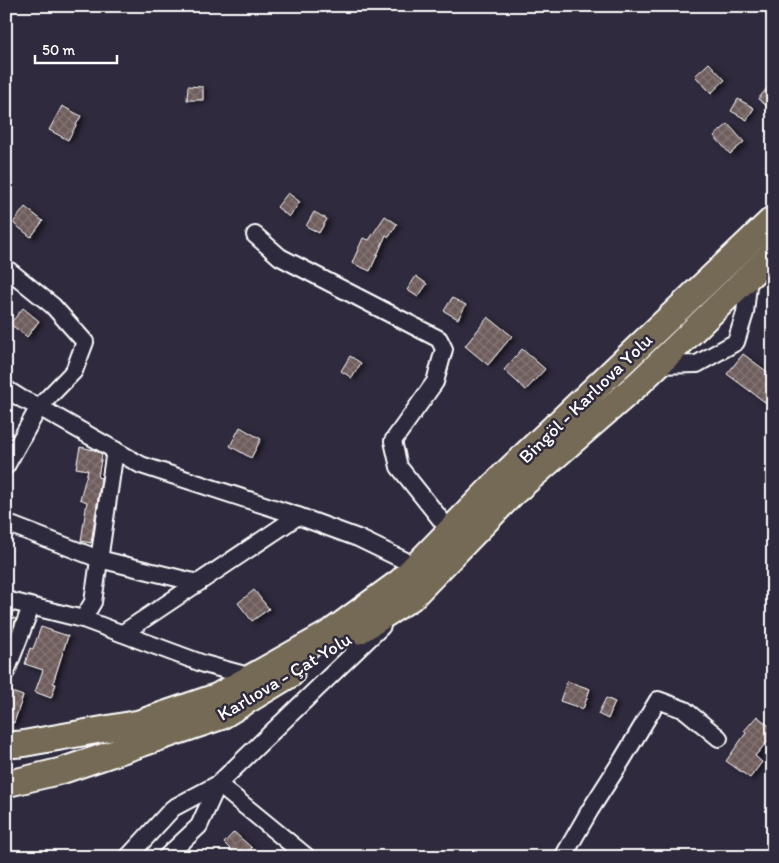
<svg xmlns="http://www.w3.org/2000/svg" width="779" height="863" font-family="Itim,sans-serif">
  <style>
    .building { fill: url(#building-cross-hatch); stroke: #fff; filter: url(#shadow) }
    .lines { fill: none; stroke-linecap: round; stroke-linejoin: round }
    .minor-casing { stroke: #fff; stroke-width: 20 }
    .highway-casing { stroke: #fff; stroke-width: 29 }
    .minor { stroke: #2f2a3d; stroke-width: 16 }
    .highway { stroke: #756a55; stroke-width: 25 }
    .labels { text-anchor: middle; stroke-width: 5; stroke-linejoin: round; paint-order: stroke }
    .street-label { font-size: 19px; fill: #fff; stroke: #2f2a3d }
  </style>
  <defs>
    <pattern id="building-cross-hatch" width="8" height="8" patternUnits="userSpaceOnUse" patternTransform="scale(1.25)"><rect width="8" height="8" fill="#6e5d5b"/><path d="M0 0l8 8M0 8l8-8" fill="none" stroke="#847574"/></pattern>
    <filter id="shadow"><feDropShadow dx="3.5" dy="2" stdDeviation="2.5" flood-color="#0009"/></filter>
  </defs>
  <rect width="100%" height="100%" fill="#2f2a3d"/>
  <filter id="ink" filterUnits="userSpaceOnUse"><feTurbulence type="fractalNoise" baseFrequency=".02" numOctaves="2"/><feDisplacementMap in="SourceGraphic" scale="10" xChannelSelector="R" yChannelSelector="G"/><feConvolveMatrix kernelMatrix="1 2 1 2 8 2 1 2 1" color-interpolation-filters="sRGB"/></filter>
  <g filter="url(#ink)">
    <g class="building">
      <path d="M 709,63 L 725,80 L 711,93 L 695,76 Z"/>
      <path d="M 773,81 L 773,111 L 758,99 Z"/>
      <path d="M 188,86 L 203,87 L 203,100 L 187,100 Z"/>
      <path d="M 738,99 L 754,108 L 747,120 L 731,111 Z"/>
      <path d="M 62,106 L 81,116 L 68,140 L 49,130 Z"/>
      <path d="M 728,124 L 744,142 L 730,154 L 714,136 Z"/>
      <path d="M 288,193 L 300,202 L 289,217 L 277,207 Z"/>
      <path d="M 25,207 L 43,221 L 31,237 L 13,223 Z"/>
      <path d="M 314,212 L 327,219 L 319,233 L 306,226 Z"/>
      <path d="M 385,216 L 397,224 L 389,237 L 386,235 L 370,271 L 352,263 L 363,238 L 369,240 Z"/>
      <path d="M 416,276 L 427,284 L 418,297 L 407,290 Z"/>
      <path d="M 452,298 L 466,305 L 458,319 L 444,311 Z"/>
      <path d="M 23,308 L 39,321 L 27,337 L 10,324 Z"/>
      <path d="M 488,317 L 512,336 L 488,365 L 465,346 Z"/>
      <path d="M 522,349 L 545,369 L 526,390 L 504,370 Z"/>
      <path d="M 743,354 L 773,376 L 773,408 L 727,374 Z"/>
      <path d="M 350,356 L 361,363 L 352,378 L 341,371 Z"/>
      <path d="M 240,427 L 261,439 L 251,458 L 230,446 Z"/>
      <path d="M 80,447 L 94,450 L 102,454 L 98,477 L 101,478 L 91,543 L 81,541 L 87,502 L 80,499 L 88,470 L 76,468 Z"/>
      <path d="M 254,590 L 269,609 L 252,621 L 238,603 Z"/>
      <path d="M 6,615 L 16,619 L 6,640 Z"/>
      <path d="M 41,627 L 68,636 L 53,683 L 56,684 L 51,698 L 35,692 L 43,670 L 25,664 L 30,648 L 33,649 Z"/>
      <path d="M 567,681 L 590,689 L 583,709 L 560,701 Z"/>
      <path d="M 6,690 L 23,696 L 14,723 L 6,721 Z"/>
      <path d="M 606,698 L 615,702 L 608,719 L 598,714 Z"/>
      <path d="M 757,716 L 773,729 L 773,735 L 755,756 L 762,762 L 750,778 L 726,761 L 746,733 L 744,731 Z"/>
      <path d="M 234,832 L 252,848 L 243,857 L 238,857 L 224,843 Z"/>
    </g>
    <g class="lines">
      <g class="minor-casing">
        <g id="minor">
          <path d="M 255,235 L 280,257 L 439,339 L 444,349 L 435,382 L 393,441 L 399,467 L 450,531"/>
          <path d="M 6,268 L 53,306 L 85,342 L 74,371 L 39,407 L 6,466"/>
          <path d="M 656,365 L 697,364 L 736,342 L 745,313 L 749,276"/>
          <path d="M 6,389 L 22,399 L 39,407 L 141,465 L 298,516 L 358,538 L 416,566"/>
          <path d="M 6,523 L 99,559 L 198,583"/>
          <path d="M 6,600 L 83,619 L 204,664 L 252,677"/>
          <path d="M 83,619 L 93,602 L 115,450"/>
          <path d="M 123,633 L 298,516"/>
          <path d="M 6,672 L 31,607"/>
          <path d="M 218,784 L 307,857"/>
          <path d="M 128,857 L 173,808 L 218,784 L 382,626"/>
          <path d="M 166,857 L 199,826 L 218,784"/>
          <path d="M 563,857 L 590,810 L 622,760 L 658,700 L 685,710 L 719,738"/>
        </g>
      </g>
      <g class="highway-casing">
        <g id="highway">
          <path d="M 359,631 L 411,598 L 513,493 L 638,384 L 773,253"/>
          <path d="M 6,745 L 21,744 L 139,723 L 218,696 L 330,633 L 401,581 L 505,474 L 773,219"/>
          <path d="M 6,784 L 61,771 L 220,717 L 291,674"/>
        </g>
      </g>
      <use href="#minor" class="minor"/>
      <use href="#highway" class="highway"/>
    </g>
  </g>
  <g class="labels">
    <g class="street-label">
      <text transform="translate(585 398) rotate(-44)" y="7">Bingöl - Karlıova Yolu</text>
      <text transform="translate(284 676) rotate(-31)" y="7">Karlıova - Çat Yolu</text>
    </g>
  </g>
  <rect width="779" height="863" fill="none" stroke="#2f2a3d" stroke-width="25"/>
  <rect x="12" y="12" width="754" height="838" fill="none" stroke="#fff" stroke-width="2" filter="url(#ink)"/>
  <path d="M35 55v8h82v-8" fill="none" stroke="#ffffff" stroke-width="2.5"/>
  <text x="42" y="55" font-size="15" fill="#ffffff" stroke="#2f2a3d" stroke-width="4" paint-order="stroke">50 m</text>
</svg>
